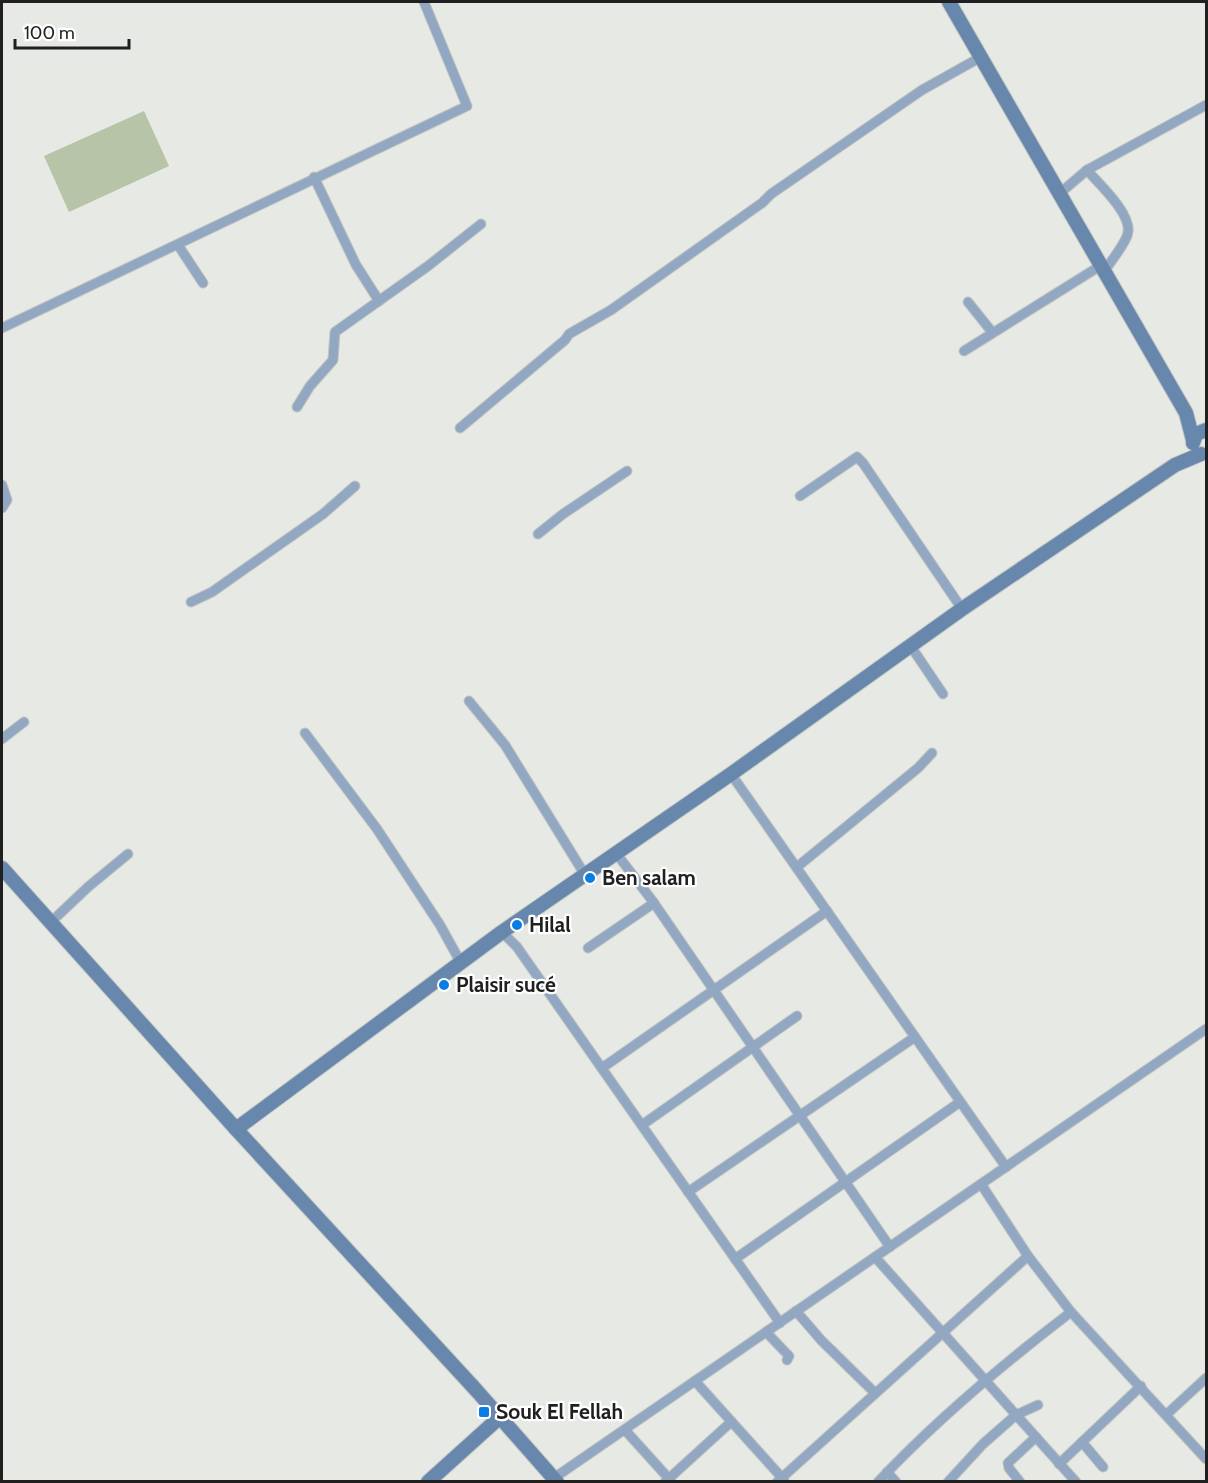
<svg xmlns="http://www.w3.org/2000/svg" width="1208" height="1483" font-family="Cabin,sans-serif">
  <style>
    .green { fill: #b8c4a7 }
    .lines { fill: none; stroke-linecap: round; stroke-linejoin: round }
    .street-casing { stroke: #c3c5c1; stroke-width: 11 }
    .secondary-casing { stroke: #c3c5c1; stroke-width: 16 }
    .street { stroke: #91a7c2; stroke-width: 9 }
    .secondary { stroke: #6787ad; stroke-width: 14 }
    .poi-dot { fill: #087ee5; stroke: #fff; stroke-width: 2 }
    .labels { text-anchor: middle; stroke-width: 4.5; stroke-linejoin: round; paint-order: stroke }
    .poi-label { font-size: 21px; font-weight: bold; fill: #1f201f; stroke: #fff; text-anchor: start }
  </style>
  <rect width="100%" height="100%" fill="#e7e9e5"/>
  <path class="green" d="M 144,111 L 169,166 L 69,212 L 44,156 Z"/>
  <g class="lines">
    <g class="street-casing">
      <g id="street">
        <path d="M 1087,170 C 1099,184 1131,213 1128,232 C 1127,242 1110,262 1104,272"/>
        <path d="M 314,177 L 356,265 L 379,301"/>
        <path d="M 1059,194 L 1087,170 L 1206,105"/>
        <path d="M 178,245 L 203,283"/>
        <path d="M 968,302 L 992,332"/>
        <path d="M 2,328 L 467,106 L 424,2"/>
        <path d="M 964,351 L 1100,266"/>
        <path d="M 297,407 L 310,386 L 333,360 L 335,332 L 428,266 L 481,224"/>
        <path d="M 460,428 L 565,340 L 569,334 L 611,310 L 762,203 L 771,194 L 922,90 L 981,57"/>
        <path d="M 2,485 L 7,500 L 2,508"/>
        <path d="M 800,496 L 857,457 L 863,463 L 962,609"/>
        <path d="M 538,534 L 563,514 L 627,471"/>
        <path d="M 191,602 L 212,592 L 323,514 L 355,486"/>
        <path d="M 910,645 L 943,694"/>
        <path d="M 469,701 L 505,745 L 585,875"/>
        <path d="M 305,733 L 377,829 L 440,925 L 461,963"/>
        <path d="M 2,739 L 24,722"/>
        <path d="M 731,774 L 1006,1167"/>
        <path d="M 616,853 L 654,903 L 890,1247"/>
        <path d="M 797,867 L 918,768 L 932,753"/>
        <path d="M 51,922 L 88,887 L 128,854"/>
        <path d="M 502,932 L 517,947 L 780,1323"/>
        <path d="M 588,948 L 654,903"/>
        <path d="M 602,1068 L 827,911"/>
        <path d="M 642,1125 L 797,1016"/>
        <path d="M 981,1184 L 1028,1256 L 1071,1312 L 1206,1459"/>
        <path d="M 688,1192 L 915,1037"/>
        <path d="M 875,1257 L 1076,1482"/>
        <path d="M 735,1259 L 960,1102"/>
        <path d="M 796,1311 L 821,1340 L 875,1393"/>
        <path d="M 766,1332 L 789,1356 L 787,1360"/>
        <path d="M 695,1381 L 784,1480"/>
        <path d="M 1167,1414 L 1206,1378"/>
        <path d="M 625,1430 L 671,1481"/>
        <path d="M 1082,1442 L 1103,1467"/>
        <path d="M 1059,1464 L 1141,1386"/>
        <path d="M 887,1472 L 896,1482"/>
        <path d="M 554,1478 L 1206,1029"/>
        <path d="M 665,1482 L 731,1422"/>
        <path d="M 777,1482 L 1028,1256"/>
        <path d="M 878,1482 C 937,1419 1003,1364 1071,1312"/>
        <path d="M 948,1482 L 983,1444 L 1016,1415 L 1038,1405"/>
        <path d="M 1020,1482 L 1009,1468 L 1008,1463 L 1036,1437"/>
      </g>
    </g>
    <g class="secondary-casing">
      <g id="secondary">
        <path d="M 949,2 L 1186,413 L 1193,440"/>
        <path d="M 1193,443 L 1196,434 L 1206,430"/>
        <path d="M 2,868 L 236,1129 L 477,1391 L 557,1482"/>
        <path d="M 236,1129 L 502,932 L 731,774 L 962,609 L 1175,465 L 1201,454"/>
        <path d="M 428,1482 L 500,1417"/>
      </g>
    </g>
    <use href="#street" class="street"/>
    <use href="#secondary" class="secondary"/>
  </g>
  <g class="poi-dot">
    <circle cx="590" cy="878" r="6"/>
    <circle cx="517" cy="925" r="6"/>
    <circle cx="444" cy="985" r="6"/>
    <rect x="478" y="1406" width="12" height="12" rx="3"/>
  </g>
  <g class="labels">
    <g class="poi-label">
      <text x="602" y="885">Ben salam</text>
      <text x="529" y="932">Hilal</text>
      <text x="456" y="992">Plaisir sucé</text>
      <text x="496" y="1419">Souk El Fellah</text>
    </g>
  </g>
  <rect width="1208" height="1483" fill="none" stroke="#1f201f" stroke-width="6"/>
  <path d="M15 39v9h114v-9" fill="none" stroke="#1f201f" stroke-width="3"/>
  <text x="24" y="39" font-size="18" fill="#1f201f" stroke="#ffffff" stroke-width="4.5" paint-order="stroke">100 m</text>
</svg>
